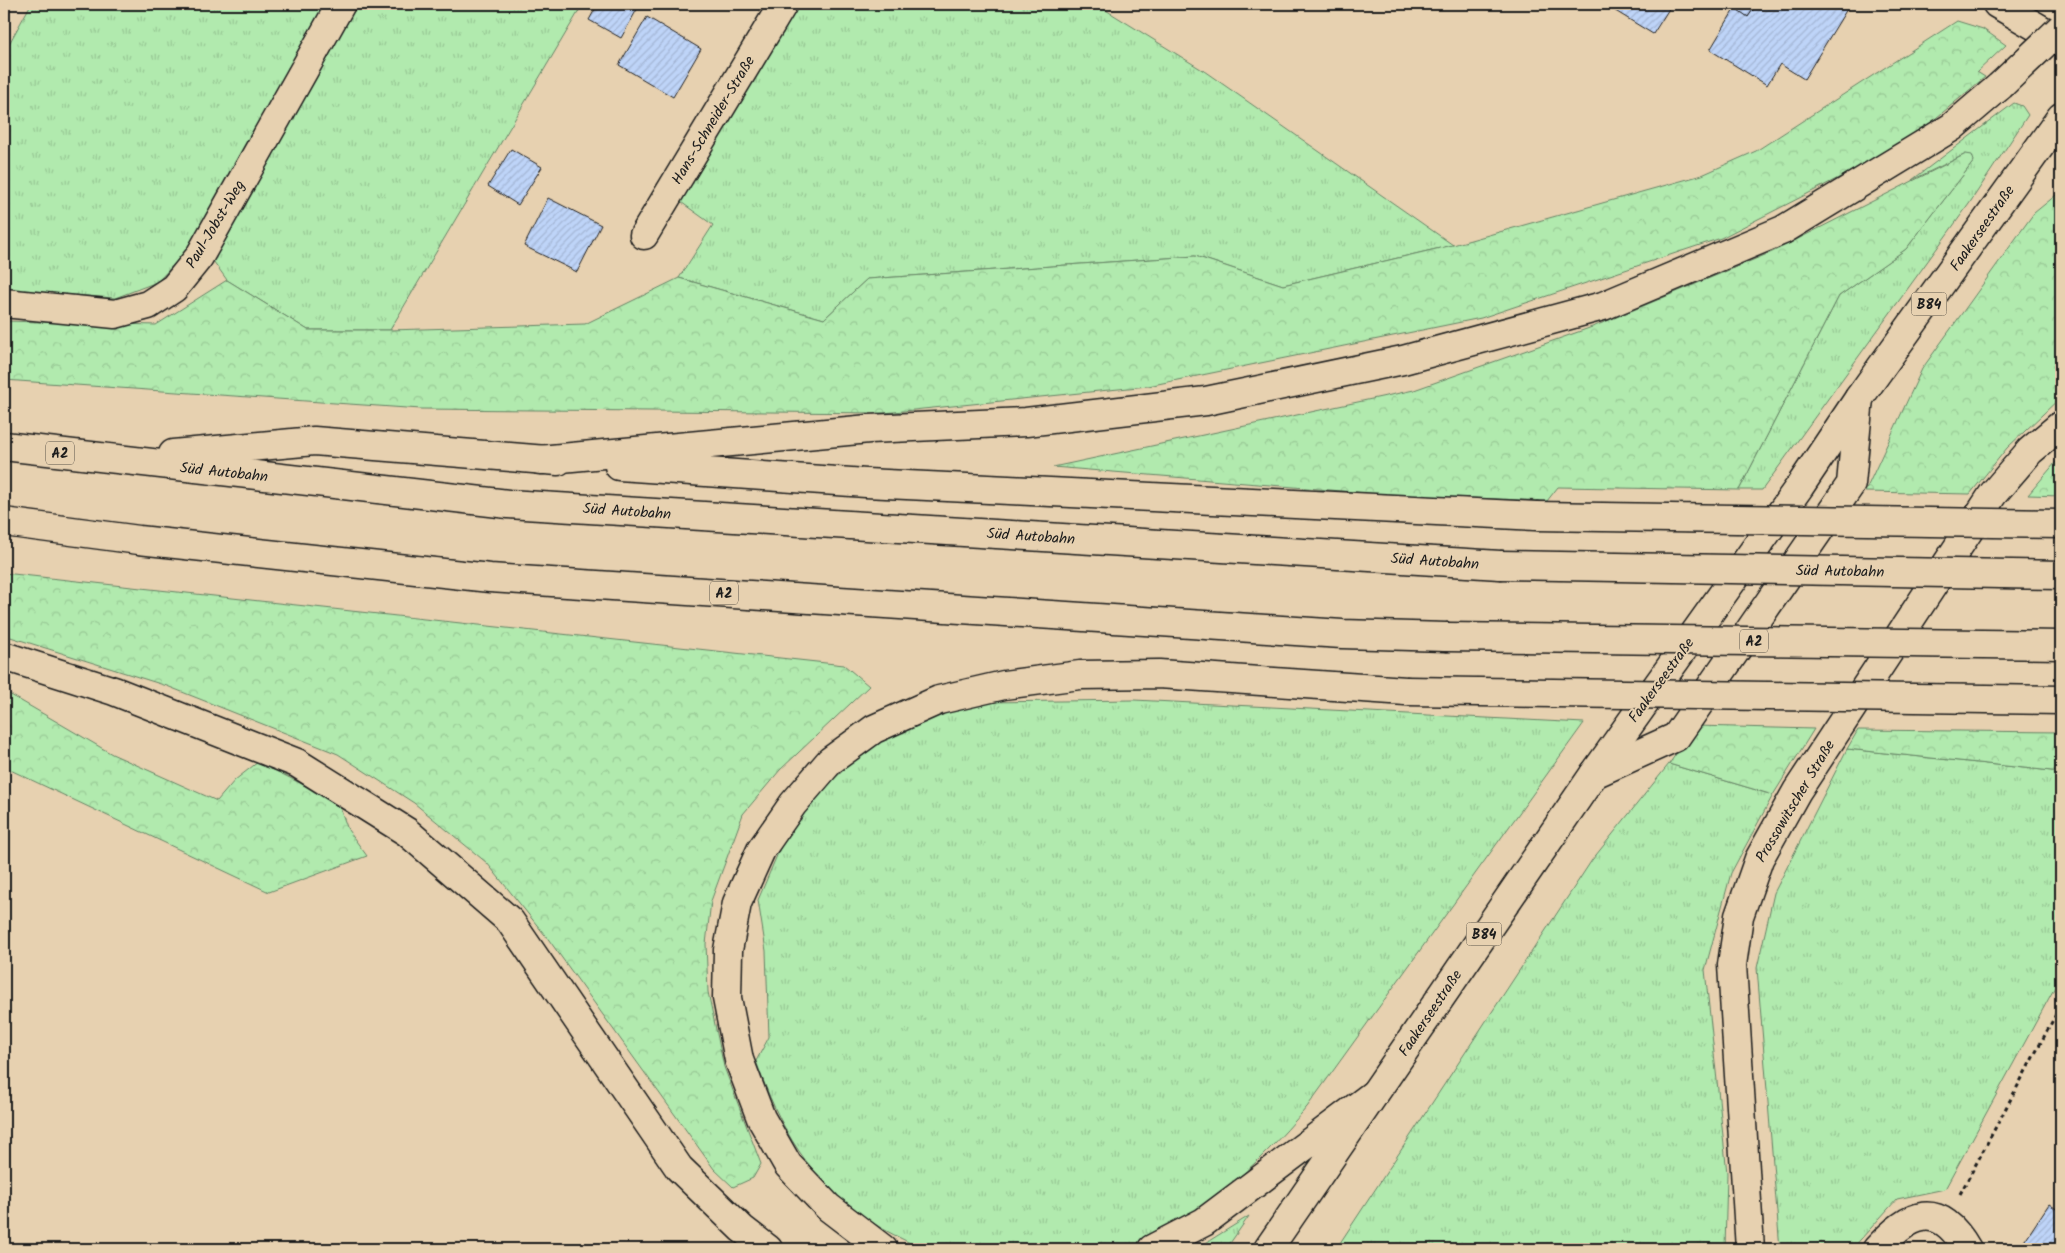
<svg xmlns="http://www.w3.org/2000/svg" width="2065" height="1253" font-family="Kalam,sans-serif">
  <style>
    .grass { fill: url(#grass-tufts); stroke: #668365 }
    .forest { fill: url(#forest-crowns); stroke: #668365 }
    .building { fill: url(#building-hatch); stroke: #1c1c1c }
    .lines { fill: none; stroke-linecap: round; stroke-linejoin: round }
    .minor-casing { stroke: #1c1c1c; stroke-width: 31 }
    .major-casing { stroke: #1c1c1c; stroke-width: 31 }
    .highway-casing { stroke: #1c1c1c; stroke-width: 31 }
    .path { stroke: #1c1c1c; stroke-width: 3; stroke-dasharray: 4 4; stroke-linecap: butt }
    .minor { stroke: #e7d1b0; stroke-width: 28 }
    .major { stroke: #e7d1b0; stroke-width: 28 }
    .highway { stroke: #e7d1b0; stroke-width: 28 }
    .highway-bridge-casing { stroke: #1c1c1c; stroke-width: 31; stroke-linecap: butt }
    .highway-bridge { stroke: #e7d1b0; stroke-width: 28 }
    .labels { text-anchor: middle; stroke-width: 4; stroke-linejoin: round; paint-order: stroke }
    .shield { fill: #e7d1b0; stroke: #595248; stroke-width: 1 }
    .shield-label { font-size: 14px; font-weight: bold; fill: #1c1c1c }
    .street-label { font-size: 15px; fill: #1c1c1c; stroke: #e7d1b0 }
  </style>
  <defs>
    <pattern id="grass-tufts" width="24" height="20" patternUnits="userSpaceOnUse" patternTransform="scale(1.25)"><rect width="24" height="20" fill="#b1eaae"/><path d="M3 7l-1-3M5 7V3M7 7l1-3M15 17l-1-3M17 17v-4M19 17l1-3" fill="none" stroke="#98c895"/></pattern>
    <pattern id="forest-crowns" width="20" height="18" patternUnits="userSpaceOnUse" patternTransform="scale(1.25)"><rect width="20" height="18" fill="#b1eaae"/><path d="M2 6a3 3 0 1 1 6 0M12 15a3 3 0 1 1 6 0" fill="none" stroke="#98c895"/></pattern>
    <pattern id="building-hatch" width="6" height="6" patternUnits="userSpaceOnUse" patternTransform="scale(1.25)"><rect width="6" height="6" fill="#bed4f8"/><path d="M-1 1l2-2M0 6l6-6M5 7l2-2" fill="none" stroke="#a3b5d4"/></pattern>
  </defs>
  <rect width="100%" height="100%" fill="#e7d1b0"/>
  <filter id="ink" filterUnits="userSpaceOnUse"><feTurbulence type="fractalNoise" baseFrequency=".02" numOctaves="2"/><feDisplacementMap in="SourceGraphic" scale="10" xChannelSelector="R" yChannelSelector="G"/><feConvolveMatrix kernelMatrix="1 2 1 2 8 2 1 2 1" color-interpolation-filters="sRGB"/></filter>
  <g filter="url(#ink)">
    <g class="grass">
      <path d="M 31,4 L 327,4 L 192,246 L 157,282 L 115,298 L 4,290 L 4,53 Z"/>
      <path d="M 355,4 L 583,4 L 390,330 L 308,330 L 227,280 L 211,258 Z"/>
      <path d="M 800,4 L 1096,4 L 1204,71 L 1453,245 L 1283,285 L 1195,256 L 867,279 L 824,319 L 679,278 L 713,225 L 678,200 Z"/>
      <path d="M 2014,103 L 2022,106 L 2028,115 L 1969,204 L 1762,490 L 1739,490 L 1839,296 L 1906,249 L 1974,161 L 1966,154 L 1912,180 Z"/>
      <path d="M 1134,700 L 1584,723 L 1307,1107 C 1255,1169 1200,1218 1125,1249 L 926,1249 L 917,1247 C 902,1238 884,1231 870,1221 C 808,1179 780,1129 756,1061 L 769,1037 L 766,951 L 758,900 L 781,846 L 815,797 L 850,764 L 873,746 L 900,731 L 945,713 L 989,702 Z"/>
      <path d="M 1847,749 L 2061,772 L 2061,976 L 1945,1189 L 1897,1199 L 1852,1249 L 1780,1249 L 1757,968 L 1774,893 Z"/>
      <path d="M 1669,764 L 1773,795 L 1731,873 L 1705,970 L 1727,1173 L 1725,1249 L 1336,1249 L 1592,860 Z"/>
      <path d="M 1249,1216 L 1226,1249 L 1196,1249 Z"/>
    </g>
    <g class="forest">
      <path d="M 1957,21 L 1983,29 L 2006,45 L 1977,72 L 1985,77 L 1905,144 L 1721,238 L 1481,318 L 1148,386 L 884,413 L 421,409 L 4,380 L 4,321 L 156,325 L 227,280 L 308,330 L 390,330 L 585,324 L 679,278 L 824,319 L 867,279 L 1195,256 L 1283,285 L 1453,245 L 1702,175 L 1756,151 Z"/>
      <path d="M 1966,154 L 1972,155 L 1974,161 L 1906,249 L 1839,296 L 1739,490 L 1558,487 L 1547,501 L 1390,495 L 1053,467 L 1414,390 L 1595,326 L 1772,252 Z"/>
      <path d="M 2061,191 L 2061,397 L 2007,448 L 1970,494 L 1865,492 L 1922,369 L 2034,213 Z"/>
      <path d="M 2061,456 L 2061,496 L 2028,495 Z"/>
      <path d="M 4,573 L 844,665 L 869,686 L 780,770 L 743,814 L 711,901 L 706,944 L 708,992 L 724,1067 L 761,1164 L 753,1178 L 733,1187 L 714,1169 L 549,940 L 487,863 L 414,803 L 338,754 L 167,686 L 4,635 Z"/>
      <path d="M 4,691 L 112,754 L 217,801 L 235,780 L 258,762 L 338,802 L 348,830 L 367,856 L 269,892 L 4,767 Z"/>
      <path d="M 1696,726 L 1814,729 L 1773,795 L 1669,764 Z"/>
      <path d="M 1858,730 L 2061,732 L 2061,772 L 1847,749 Z"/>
    </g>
    <g class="building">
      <path d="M 598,4 L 640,4 L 621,38 L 589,20 Z"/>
      <path d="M 1604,4 L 1672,4 L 1653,34 Z"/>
      <path d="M 1727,4 L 1757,4 L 1748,17 Z"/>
      <path d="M 1757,4 L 1850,4 L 1804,79 L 1780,64 L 1767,85 L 1710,50 L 1735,8 L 1748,17 Z"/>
      <path d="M 647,17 L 701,49 L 673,97 L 619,65 Z"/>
      <path d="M 511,149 L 542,167 L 518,205 L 488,186 Z"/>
      <path d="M 548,198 L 601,225 L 577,272 L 524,246 Z"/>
      <path d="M 2049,1204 L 2061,1212 L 2061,1249 L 2019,1249 Z"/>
    </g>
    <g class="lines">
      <g class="minor-casing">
        <g id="minor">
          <path d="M 1997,4 L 2061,41"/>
          <path d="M 644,235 L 783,4"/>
          <path d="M 4,303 L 115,314 L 148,305 L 174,288 L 199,257 L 341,4"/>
          <path d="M 1594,774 L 1676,737 L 1851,484 L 1859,398"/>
          <path d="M 1750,1249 L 1732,965 L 1739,916 L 1759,859 L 1797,791 L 1993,494 L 2030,451 L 2061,425"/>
          <path d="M 1877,1249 C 1910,1213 1938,1199 1967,1249"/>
        </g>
      </g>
      <g class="major-casing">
        <path id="major" d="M 1268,1249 L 1594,774 L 1800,486 L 1859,398 L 2061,117"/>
      </g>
      <g class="highway-casing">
        <g id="highway">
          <path d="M 4,446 L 508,504 L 1500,565"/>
          <path d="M 173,454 L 314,441 L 558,461"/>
          <path d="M 540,460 L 869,429 L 1026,422 L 1206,401 L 1403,360 L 1603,306 L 1783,230 L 1952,127 L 2000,86"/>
          <path d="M 619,466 L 866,483 L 1536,516"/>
          <path d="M 4,522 L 139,540 L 490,578 L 1342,634 L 1446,637"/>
          <path d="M 4,656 L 114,691 L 297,763 L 407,832 L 510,921 L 679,1168 L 742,1229 L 768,1249"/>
          <path d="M 883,1249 L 828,1207 L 788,1165 L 761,1118 L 739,1060 L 727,998 L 728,950 L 737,903 L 761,850 L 793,804 L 830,761 L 874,729 L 939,700 L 1004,685 L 1080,675 L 1159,674 L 1406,691"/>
          <path d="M 1152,1249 L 1204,1222 L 1374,1094"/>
        </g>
      </g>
      <path class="path" d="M 1960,1194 L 2061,1005"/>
      <use href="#minor" class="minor"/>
      <use href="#major" class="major"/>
      <use href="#highway" class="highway"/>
      <g class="highway-bridge-casing">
        <g id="highway-bridge">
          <path d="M 2000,86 L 2061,28"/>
          <path d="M 1536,516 L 2061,524"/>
          <path d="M 1500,565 L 2061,575"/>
          <path d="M 1446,637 L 2061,645"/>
          <path d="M 1406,691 L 2061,700"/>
        </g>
      </g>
      <use href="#highway-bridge" class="highway-bridge"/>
    </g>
  </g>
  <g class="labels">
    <g class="shield">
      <rect x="1911.5" y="292.5" width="35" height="23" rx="4"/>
      <rect x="46" y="441.5" width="28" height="23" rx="4"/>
      <rect x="710" y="581.5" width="28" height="23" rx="4"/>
      <rect x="1740" y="629.5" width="28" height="23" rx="4"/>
      <rect x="1466.5" y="922.5" width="35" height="23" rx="4"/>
    </g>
    <g class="shield-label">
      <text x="1929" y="309">B84</text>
      <text x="60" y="458">A2</text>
      <text x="724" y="598">A2</text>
      <text x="1754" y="646">A2</text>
      <text x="1484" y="939">B84</text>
    </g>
    <g class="street-label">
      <text transform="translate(713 120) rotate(-59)" y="5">Hans-Schneider-Straße</text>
      <text transform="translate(215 224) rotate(-59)" y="5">Paul-Jobst-Weg</text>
      <text transform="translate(1982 228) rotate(-55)" y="5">Faakerseestraße</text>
      <text transform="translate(224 472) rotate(6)" y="5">Süd Autobahn</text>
      <text transform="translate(627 511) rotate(4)" y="5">Süd Autobahn</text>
      <text transform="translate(1031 536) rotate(4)" y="5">Süd Autobahn</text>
      <text transform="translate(1435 561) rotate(4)" y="5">Süd Autobahn</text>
      <text transform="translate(1840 571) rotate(1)" y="5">Süd Autobahn</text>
      <text transform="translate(1661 680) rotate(-54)" y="5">Faakerseestraße</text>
      <text transform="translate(1795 801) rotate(-59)" y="5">Prossowitscher Straße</text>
      <text transform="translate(1430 1013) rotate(-56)" y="5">Faakerseestraße</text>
    </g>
  </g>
  <rect width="2065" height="1253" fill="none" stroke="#e7d1b0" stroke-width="20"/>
  <rect x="10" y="10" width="2045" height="1233" fill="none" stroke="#1c1c1c" stroke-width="2" filter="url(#ink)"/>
</svg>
